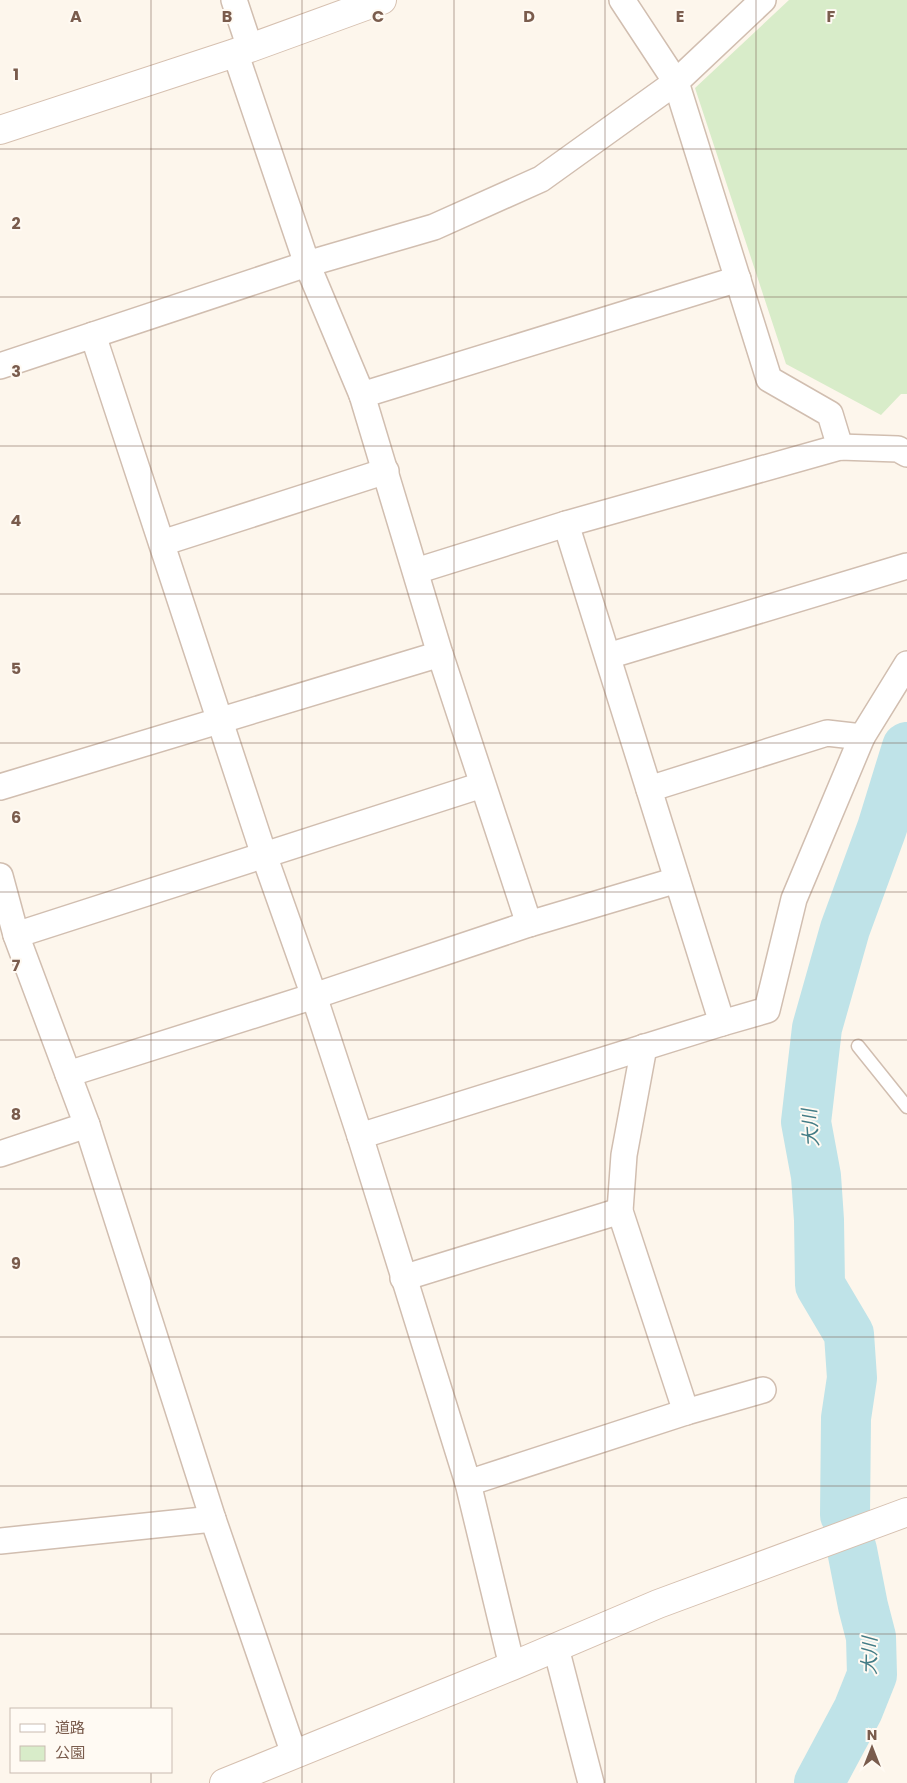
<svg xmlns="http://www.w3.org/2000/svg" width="907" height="1783" font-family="Poppins,'Noto Sans JP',sans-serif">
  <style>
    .green { fill: #d8ecc9 }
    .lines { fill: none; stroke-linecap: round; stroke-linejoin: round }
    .river { stroke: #bfe3e8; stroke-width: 50 }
    .lane-casing { stroke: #d1beb0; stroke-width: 15 }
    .street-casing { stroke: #d1beb0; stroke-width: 28 }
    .secondary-casing { stroke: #d6c0b0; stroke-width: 30 }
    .lane { stroke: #fff; stroke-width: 12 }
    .street { stroke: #fff; stroke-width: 25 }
    .secondary { stroke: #fff; stroke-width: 28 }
    .grid { fill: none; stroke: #7a5c4d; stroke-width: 1; stroke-opacity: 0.55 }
    .labels { text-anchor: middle; stroke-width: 4; stroke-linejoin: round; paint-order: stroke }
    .water-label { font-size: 19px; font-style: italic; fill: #437c86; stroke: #fffaf3 }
    .grid-label { font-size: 16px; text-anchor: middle; font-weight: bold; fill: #7a5c4d; stroke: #fffaf3; stroke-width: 4; stroke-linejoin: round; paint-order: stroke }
  </style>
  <rect width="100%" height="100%" fill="#fdf6ec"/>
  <path class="green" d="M 789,0 L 907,0 L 907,394 L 901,394 L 881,415 L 786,364 L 695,88 Z"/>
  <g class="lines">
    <g class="river">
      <path d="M 845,1515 L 846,1418 L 852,1378 L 849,1334 L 820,1285 L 819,1220 L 816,1176 L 806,1122 L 817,1028 L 845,929 L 882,828 L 907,747"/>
      <path d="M 819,1783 L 858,1710 L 872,1675 L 871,1637 L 863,1606 L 852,1550"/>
    </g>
    <g class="lane-casing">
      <path id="lane" d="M 858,1046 L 907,1107"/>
    </g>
    <g class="street-casing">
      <g id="street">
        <path d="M 234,0 L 250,48"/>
        <path d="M 622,0 L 676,82 L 769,379 L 830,414 L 840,447"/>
        <path d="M 235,52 L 307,264 L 362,395 L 440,654 L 529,924"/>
        <path d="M 93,335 L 264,855 L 314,996 L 360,1136 L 468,1483 L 512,1666"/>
        <path d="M 0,366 L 307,264 L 434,227 L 541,179 L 676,82 L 763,0"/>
        <path d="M 362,395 L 738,279"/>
        <path d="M 566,524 L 722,1023"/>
        <path d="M 162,543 L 386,471"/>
        <path d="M 416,571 L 566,524 L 840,447 L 898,449 L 907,454"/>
        <path d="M 608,656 L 907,566"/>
        <path d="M 0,787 L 440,654"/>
        <path d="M 649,789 L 827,733 L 862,737"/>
        <path d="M 0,876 L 16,935 L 87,1125 L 213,1519 L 294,1754"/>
        <path d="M 16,935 L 482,785"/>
        <path d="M 644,1047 L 624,1155 L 620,1211 L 686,1412"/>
        <path d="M 68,1074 L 314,996 L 529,924 L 677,880"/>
        <path d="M 360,1136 L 722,1023 L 767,1010 L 794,899 L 862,737 L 907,664"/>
        <path d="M 0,1154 L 87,1125"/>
        <path d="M 403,1278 L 620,1211"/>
        <path d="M 468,1483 L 686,1412 L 763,1390"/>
        <path d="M 0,1541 L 213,1519"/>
        <path d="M 556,1648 L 591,1783"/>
      </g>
    </g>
    <g class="secondary-casing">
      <g id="secondary">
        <path d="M 0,130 L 250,48 L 382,0"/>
        <path d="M 224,1783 L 512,1666 L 658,1604 L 907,1512"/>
      </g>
    </g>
    <use href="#lane" class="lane"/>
    <use href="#street" class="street"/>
    <use href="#secondary" class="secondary"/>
  </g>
  <path class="grid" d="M 151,0 L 151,1709M 302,0 L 302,1783M 454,0 L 454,1783M 605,0 L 605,1783M 756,0 L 756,1783M 0,149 L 907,149M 0,297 L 907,297M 0,446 L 907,446M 0,594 L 907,594M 0,743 L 907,743M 0,892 L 907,892M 0,1040 L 907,1040M 0,1189 L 907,1189M 0,1337 L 907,1337M 0,1486 L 907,1486M 0,1634 L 907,1634M 151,1772 L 151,1783"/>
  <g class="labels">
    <g class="water-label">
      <text transform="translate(810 1128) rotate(-94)" y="7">大川</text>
      <text transform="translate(869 1656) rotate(-89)" y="7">大川</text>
    </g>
  </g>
  <g class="grid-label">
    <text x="76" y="22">A</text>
    <text x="227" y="22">B</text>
    <text x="378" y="22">C</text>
    <text x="529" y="22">D</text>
    <text x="680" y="22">E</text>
    <text x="831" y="22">F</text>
    <text x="16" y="80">1</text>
    <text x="16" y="229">2</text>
    <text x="16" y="377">3</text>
    <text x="16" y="526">4</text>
    <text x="16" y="674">5</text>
    <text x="16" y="823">6</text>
    <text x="16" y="971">7</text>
    <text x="16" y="1120">8</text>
    <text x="16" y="1269">9</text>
  </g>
  <rect x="10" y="1708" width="162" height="65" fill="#fffaf3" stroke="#cabbb1"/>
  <rect x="20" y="1724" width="25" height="8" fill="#ffffff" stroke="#cabbb1"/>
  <text x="55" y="1733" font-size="15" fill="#7a5c4d">道路</text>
  <rect x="20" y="1746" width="25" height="15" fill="#d8ecc9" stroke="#cabbb1"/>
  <text x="55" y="1758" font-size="15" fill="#7a5c4d">公園</text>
  <g transform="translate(872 1748)" stroke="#fffaf3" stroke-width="4" paint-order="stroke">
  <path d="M0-4L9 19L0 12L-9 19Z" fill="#7a5c4d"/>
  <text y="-8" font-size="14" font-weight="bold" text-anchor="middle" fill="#7a5c4d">N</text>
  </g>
</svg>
